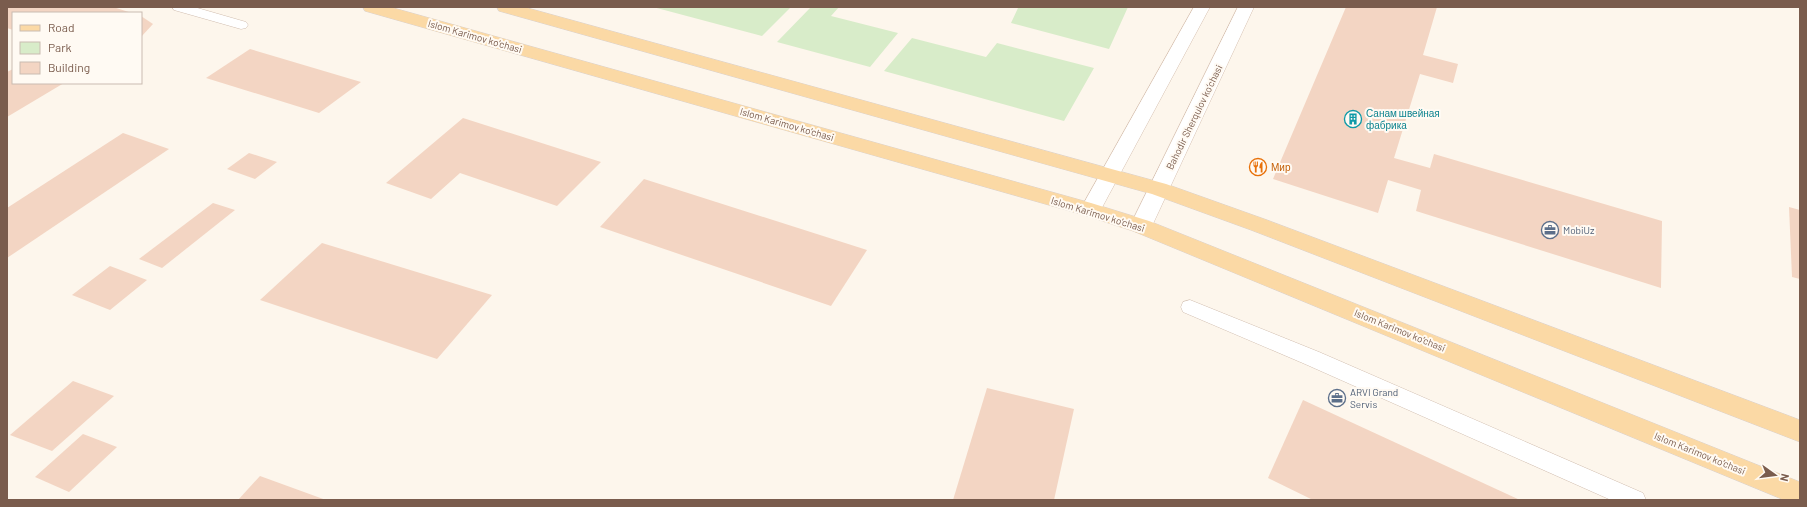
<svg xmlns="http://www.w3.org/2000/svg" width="1807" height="507" font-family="Barlow,sans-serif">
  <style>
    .green { fill: #d8ecc9 }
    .building { fill: #f3d5c3 }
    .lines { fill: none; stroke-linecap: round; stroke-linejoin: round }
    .lane-casing { stroke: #d1beb0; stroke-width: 1 }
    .secondary-casing { stroke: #d6c0b0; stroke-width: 1 }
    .primary-casing { stroke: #dad1cd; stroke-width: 1 }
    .lane { fill: #fff; fill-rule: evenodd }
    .secondary { fill: #fff; fill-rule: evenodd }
    .primary { fill: #fbd9a5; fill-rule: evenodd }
    .labels { text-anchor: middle; stroke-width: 4; stroke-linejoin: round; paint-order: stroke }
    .street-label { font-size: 10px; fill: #7a5c4d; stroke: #fffaf3 }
    .culture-label { font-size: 10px; fill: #0d838f; stroke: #fffaf3; text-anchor: start }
    .food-label { font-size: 10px; fill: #c56008; stroke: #fffaf3; text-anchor: start }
    .service-label { font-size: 10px; fill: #4e5e75; stroke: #fffaf3; text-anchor: start }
  </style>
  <rect width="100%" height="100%" fill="#fdf6ec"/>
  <g class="green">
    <path d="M 653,7 L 791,7 L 762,36 Z"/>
    <path d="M 811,7 L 839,7 L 831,16 L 898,33 L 870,67 L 777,42 Z"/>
    <path d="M 1014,7 L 1128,7 L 1109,49 L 1011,23 L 1018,8 Z"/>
    <path d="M 912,38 L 986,57 L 997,43 L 1094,68 L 1064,121 L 884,71 Z"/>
  </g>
  <g class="building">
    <path d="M 7,7 L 113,7 L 132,13 L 13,13 L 13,30 L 7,28 Z"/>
    <path d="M 1346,7 L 1437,7 L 1423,55 L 1458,64 L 1453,83 L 1420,74 L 1394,158 L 1430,168 L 1434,154 L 1662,221 L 1661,288 L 1416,211 L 1421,190 L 1388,180 L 1378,213 L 1273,179 Z"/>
    <path d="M 141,16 L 153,24 L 141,37 Z"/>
    <path d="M 250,49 L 361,82 L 319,113 L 206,78 Z"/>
    <path d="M 13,69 L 13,83 L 64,83 L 7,117 L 7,72 Z"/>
    <path d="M 463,118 L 601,162 L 557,206 L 460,173 L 431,199 L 386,183 Z"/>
    <path d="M 123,133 L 169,149 L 7,258 L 7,208 Z"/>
    <path d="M 249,153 L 277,162 L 255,179 L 227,169 Z"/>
    <path d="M 644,179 L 867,250 L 831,306 L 600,227 Z"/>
    <path d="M 213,203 L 235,210 L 162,268 L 139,259 Z"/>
    <path d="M 1789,207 L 1800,210 L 1800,279 L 1792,277 Z"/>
    <path d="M 322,243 L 492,295 L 437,359 L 260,300 Z"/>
    <path d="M 110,266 L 147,280 L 110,310 L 72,295 Z"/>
    <path d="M 73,381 L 114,396 L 52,451 L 10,435 Z"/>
    <path d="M 987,388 L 1074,409 L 1054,500 L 953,500 Z"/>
    <path d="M 1303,400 L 1520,500 L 1313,500 L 1268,478 Z"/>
    <path d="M 83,434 L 117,447 L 69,492 L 35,477 Z"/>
    <path d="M 260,476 L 326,500 L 238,500 Z"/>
  </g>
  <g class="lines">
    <g class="lane-casing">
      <g id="lane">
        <path d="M 172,7 L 194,7 L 246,22 L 248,25 L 246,28 L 241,29 L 174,10 Z"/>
        <path d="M 1190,300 L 1319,352 L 1643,493 L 1646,500 L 1611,500 L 1305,364 L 1183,312 L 1181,307 L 1183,302 Z"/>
      </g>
    </g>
    <g class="secondary-casing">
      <g id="secondary">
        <path d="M 1194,7 L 1210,7 L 1098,215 L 1091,217 L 1084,215 L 1080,210 Z"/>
        <path d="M 1238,7 L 1254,7 L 1152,226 L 1149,231 L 1141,233 L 1133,231 L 1130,226 Z"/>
      </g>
    </g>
    <g class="primary-casing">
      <g id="primary">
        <path d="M 363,7 L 390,7 L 1091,203 L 1149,221 L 1800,482 L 1800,500 L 1784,500 L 1133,231 L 1084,215 L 365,11 Z"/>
        <path d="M 497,7 L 524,7 L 1166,184 L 1267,220 L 1800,420 L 1800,442 L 1251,230 L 1152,194 L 499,11 Z"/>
      </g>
    </g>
    <use href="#lane" class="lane"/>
    <use href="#secondary" class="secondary"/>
    <use href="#primary" class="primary"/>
  </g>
  <defs>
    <g id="building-ring" transform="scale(0.9)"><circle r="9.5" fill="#fffaf3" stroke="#0f9aa8" stroke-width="1.5"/><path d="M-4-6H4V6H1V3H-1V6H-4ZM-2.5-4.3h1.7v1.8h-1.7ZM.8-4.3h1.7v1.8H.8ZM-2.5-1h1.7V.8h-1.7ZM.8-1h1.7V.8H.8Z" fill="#0f9aa8"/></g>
    <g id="restaurant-ring" transform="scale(0.9)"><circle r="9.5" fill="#fffaf3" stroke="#e8710a" stroke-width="1.5"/><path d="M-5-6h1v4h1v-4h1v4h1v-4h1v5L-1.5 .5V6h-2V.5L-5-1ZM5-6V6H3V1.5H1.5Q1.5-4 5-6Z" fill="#e8710a"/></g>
    <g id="office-ring" transform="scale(0.9)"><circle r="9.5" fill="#fffaf3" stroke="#5c6f8a" stroke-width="1.5"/><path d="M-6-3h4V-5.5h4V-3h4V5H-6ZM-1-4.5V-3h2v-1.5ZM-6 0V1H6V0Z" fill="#5c6f8a"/></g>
  </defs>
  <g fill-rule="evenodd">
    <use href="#building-ring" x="1353" y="119"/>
    <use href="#restaurant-ring" x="1258" y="167"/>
    <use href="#office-ring" x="1550" y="230"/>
    <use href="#office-ring" x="1337" y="398"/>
  </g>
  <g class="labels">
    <g class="street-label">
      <text transform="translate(475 36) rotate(16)" y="4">Islom Karimov ko‘chasi</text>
      <text transform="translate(1194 117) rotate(-64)" y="4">Bahodir Sherqulov ko‘chasi</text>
      <text transform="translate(787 124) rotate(16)" y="4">Islom Karimov ko‘chasi</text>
      <text transform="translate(1098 214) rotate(17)" y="4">Islom Karimov ko‘chasi</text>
      <text transform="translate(1400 330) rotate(22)" y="4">Islom Karimov ko‘chasi</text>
      <text transform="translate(1700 453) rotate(22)" y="4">Islom Karimov ko‘chasi</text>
    </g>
    <g class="culture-label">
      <text x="1366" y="117">Санам швейная<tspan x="1366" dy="12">фабрика</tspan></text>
    </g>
    <g class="food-label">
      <text x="1271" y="171">Мир</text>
    </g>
    <g class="service-label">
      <text x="1563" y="234">MobiUz</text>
      <text x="1350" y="396">ARVI Grand<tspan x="1350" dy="12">Servis</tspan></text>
    </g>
  </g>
  <rect width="1807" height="507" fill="none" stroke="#7a5c4d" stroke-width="16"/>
  <rect x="12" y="12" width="130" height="72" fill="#fffaf3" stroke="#cabbb1"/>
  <rect x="20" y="25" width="20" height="6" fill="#fbd9a5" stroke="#cabbb1"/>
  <text x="48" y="32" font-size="12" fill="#7a5c4d">Road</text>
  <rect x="20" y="42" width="20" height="12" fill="#d8ecc9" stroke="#cabbb1"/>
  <text x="48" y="52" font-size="12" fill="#7a5c4d">Park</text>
  <rect x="20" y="62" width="20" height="12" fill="#f3d5c3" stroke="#cabbb1"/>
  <text x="48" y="72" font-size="12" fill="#7a5c4d">Building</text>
  <g transform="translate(1775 475) rotate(104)" stroke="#fffaf3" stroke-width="3" paint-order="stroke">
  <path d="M0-3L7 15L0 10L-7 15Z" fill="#7a5c4d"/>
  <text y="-6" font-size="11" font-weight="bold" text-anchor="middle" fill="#7a5c4d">N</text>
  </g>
</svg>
